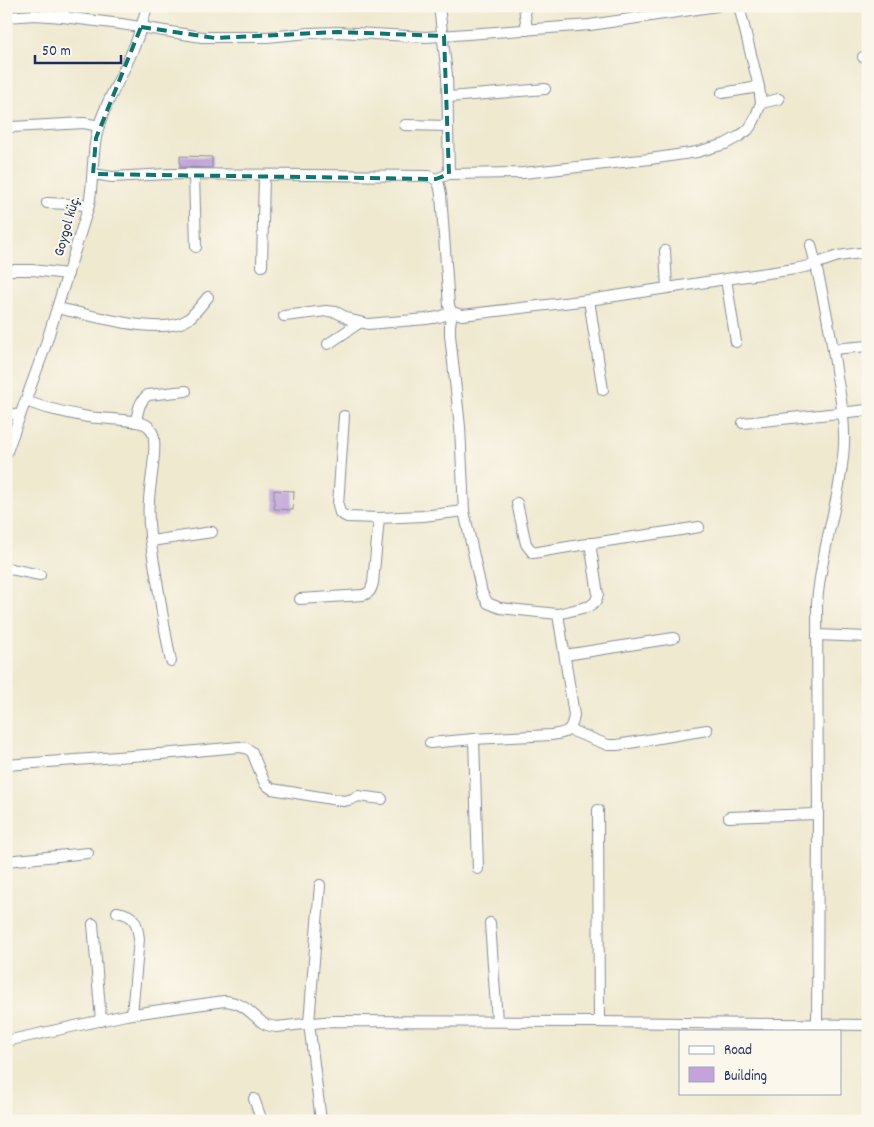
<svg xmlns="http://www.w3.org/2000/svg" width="874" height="1127" font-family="Dekko,sans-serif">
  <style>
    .building { fill: #c2a4da }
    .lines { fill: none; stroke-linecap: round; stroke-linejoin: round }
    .minor-casing { stroke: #858c97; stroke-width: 12 }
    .minor { stroke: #fff; stroke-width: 10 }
    .marked { fill: none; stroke: #0f766e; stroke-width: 4; stroke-dasharray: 10 6; stroke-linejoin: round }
    .labels { text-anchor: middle; stroke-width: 4.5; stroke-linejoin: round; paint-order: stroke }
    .street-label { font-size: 15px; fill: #1b2f5e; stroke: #fbf7ec }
  </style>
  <rect width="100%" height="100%" fill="#fbf7ec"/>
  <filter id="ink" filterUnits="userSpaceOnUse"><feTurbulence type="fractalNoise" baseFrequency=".02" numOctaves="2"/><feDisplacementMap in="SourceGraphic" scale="10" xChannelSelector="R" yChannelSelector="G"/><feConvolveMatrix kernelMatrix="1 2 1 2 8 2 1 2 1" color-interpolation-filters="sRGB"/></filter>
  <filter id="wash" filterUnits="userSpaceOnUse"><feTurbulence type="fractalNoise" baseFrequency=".0096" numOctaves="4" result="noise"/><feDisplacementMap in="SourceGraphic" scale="20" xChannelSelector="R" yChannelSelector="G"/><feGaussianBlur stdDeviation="1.12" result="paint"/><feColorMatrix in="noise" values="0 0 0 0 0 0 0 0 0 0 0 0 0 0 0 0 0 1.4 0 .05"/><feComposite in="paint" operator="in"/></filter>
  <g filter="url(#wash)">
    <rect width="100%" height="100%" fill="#efe9d0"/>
    <g id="blocks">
      <g class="building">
        <path d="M 180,156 L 212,157 L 212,168 L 180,167 Z"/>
        <path d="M 274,490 L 294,491 L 293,510 L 274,509 Z"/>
      </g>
    </g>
  </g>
  <g filter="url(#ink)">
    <use href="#blocks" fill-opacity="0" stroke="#858c97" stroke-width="1"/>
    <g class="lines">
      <g class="minor-casing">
        <g id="minor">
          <path d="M 439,6 L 447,75 L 449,174"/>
          <path d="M 524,6 L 527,30"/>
          <path d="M 6,17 L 35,15 L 63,17 L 121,24 L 202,37 L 267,37 L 309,33 L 338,32 L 426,37 L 590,25 L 717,6"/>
          <path d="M 63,17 L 64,6"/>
          <path d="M 863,57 L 868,57"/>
          <path d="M 722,93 L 759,87"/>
          <path d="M 449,97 L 545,89"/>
          <path d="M 761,103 L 779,99"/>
          <path d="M 405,125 L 448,126"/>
          <path d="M 12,127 L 84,123 L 99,126"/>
          <path d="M 93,174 L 112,177 L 168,174 L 429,176 C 439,180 439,183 441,194 L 449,306 L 452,312 L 462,315 L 471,314 L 589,300 L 726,279 L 795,269 L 809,266 L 838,256 L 868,252"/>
          <path d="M 194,175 L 196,247"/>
          <path d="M 436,179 L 449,174 L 523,173 L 650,159 L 697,152 L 725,144 L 738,137 L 748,130 L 754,121 L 761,103 L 759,87 L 739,6"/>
          <path d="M 47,203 L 89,205"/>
          <path d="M 811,245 C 822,289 831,332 837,377 C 841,399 845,422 844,445 C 841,498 821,549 817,603 L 818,814 L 817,1024"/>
          <path d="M 665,251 L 667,288"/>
          <path d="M 262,266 L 264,175"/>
          <path d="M 6,270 L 32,270 L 68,274"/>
          <path d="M 726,279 L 736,342"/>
          <path d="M 589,300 L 603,390"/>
          <path d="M 57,308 C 87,314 161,337 187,320 C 195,314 201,305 208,297"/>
          <path d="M 284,316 L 326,311 L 336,312 L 351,320 L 368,324 L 426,319 L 439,317 L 452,312 L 450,325 L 450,335 L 460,427 L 464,511 L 482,593 L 488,603 L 500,608 L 558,614 L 574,715 C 572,732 566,733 551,735 L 474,739 L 430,743"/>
          <path d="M 328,344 L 359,323"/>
          <path d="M 833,349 L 868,346"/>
          <path d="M 26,401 C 46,409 67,413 88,417 C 101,419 139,419 148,426 C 151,429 154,435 154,439 C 156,457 150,482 149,500 C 147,525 152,551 156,575 C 161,604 165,633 171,661"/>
          <path d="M 6,412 L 20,416"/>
          <path d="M 344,416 L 338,505 L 340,513 L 347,517 L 379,518"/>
          <path d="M 136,422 C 138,411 139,401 148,395 L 186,391"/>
          <path d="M 743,423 L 868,410"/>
          <path d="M 6,454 L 44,350 L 89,205 C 94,179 91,151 99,125 C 107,100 121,78 131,54 C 138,39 143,22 147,6"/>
          <path d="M 517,503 L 526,544 L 533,553 C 588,543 644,536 699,527"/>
          <path d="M 151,541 L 212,532"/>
          <path d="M 6,568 L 40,575"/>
          <path d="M 300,599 L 363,595 C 370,593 371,590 373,583 L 379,518 L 423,516 L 464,511"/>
          <path d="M 558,614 L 590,606 L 596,601 L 598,594 L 590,543"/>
          <path d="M 817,635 L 868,637"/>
          <path d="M 565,655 L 674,638"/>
          <path d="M 570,730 L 608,745 L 617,745 L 707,730"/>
          <path d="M 474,739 L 478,869"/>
          <path d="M 6,765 L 173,753 L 239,747 L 246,748 L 252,752 L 265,784 L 272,789 L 344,801 L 352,799 L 358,796 L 382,799"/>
          <path d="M 598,810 L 599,1022"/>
          <path d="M 729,817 L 818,814"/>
          <path d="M 6,861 L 88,853"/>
          <path d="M 320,885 L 309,1023 L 321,1121"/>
          <path d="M 117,912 C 135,915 137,922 139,939 L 132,1014"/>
          <path d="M 490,923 L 497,1021"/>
          <path d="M 93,924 L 101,1021"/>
          <path d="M 6,1041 L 126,1015 L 224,1001 C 243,1002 249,1012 263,1023 L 267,1025 L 276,1027 L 333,1021 L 599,1022 L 868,1025"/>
          <path d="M 254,1099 L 262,1121"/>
        </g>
      </g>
      <use href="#minor" class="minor"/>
    </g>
  </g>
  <path class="marked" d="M 141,27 L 215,38 L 338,32 L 444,36 L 449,174 L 436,179 L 93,174 L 96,138 Z"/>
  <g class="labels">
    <g class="street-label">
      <text transform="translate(66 226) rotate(-74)" y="5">Goygol küç.</text>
    </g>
  </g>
  <rect width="874" height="1127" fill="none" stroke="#fbf7ec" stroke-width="25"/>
  <rect x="679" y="1030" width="162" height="65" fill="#fbf7ec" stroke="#a1a7b3"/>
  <rect x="689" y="1046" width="25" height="8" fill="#ffffff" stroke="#a1a7b3"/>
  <text x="724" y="1054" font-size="15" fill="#1b2f5e">Road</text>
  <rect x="689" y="1067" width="25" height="15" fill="#c2a4da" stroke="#a1a7b3"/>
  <text x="724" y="1080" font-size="15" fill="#1b2f5e">Building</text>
  <path d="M35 55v8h86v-8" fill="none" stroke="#1b2f5e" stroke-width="2.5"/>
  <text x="42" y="55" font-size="15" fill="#1b2f5e" stroke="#fbf7ec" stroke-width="4" paint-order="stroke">50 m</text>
</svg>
